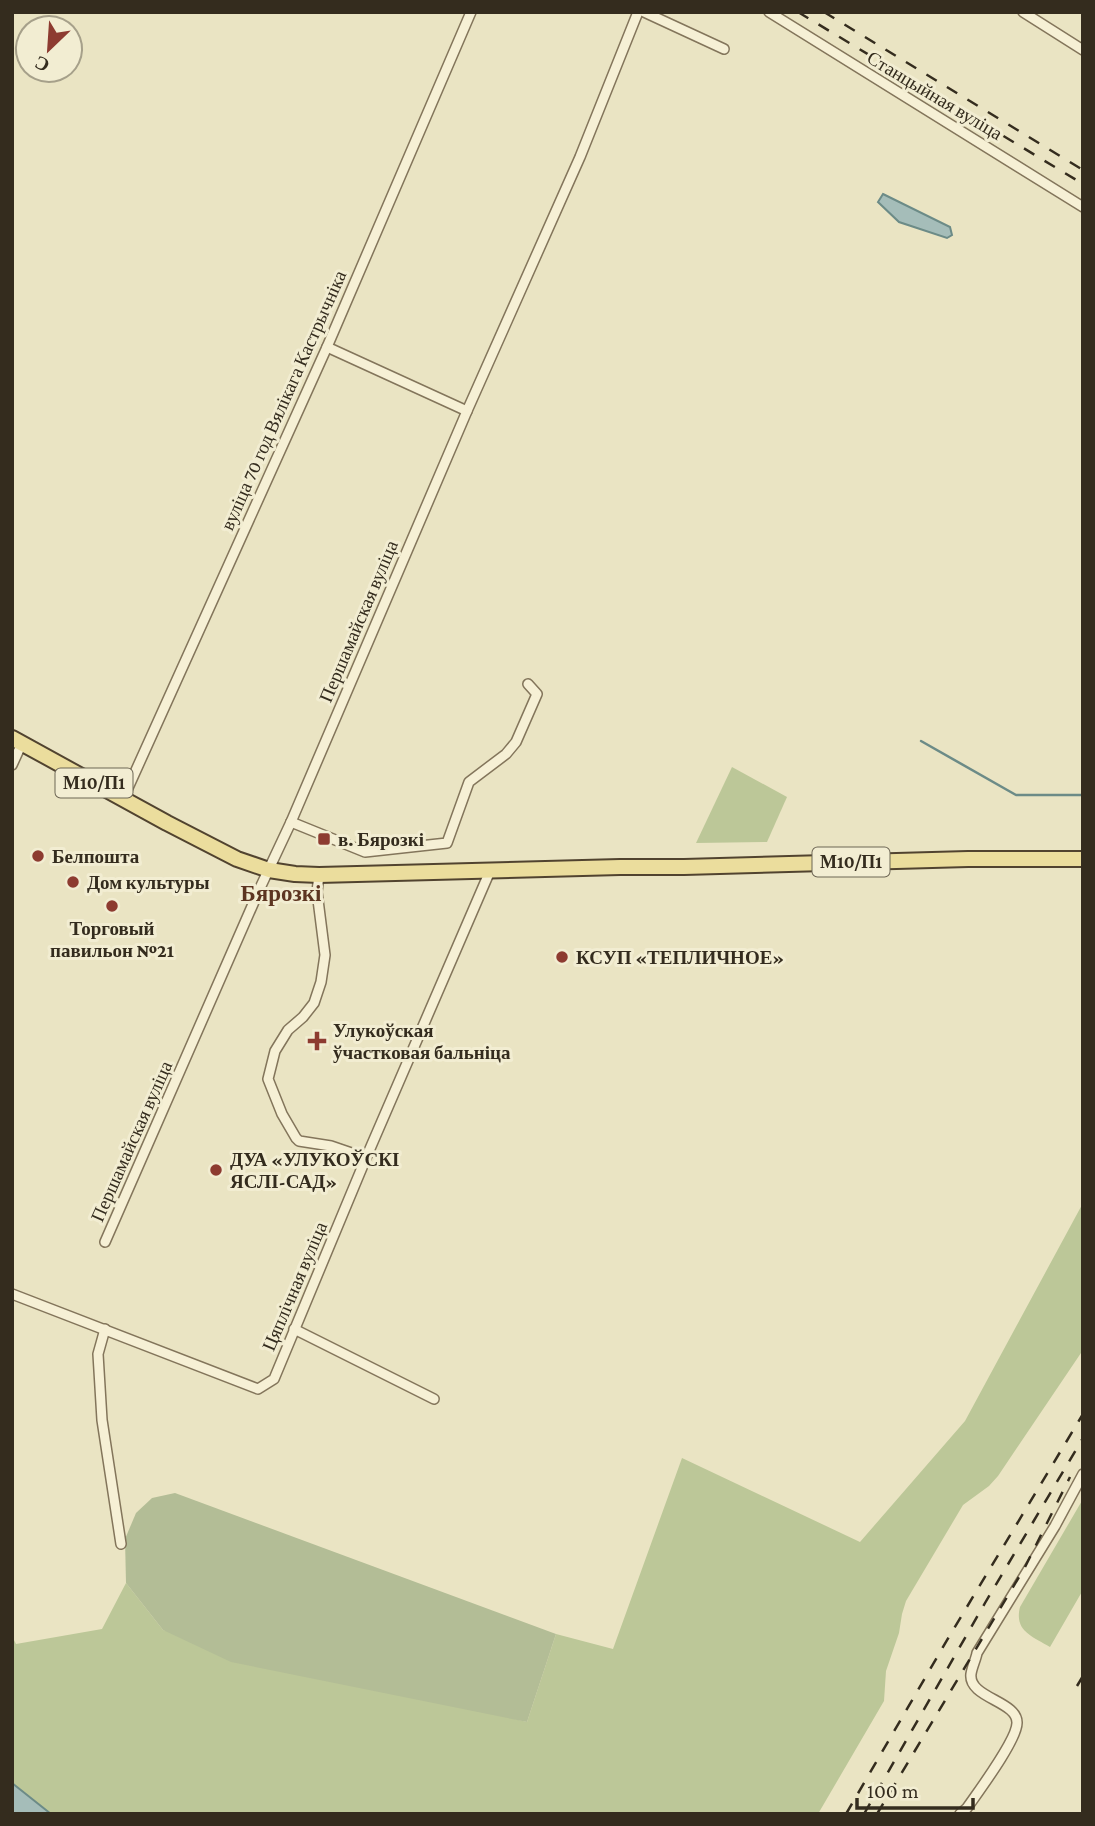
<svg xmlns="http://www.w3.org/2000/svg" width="1095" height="1826" font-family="'Crimson Pro',serif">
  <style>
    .green { fill: #bcc798 }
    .cemetery { fill: #b3bd96 }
    .water { fill: #a5bdb9; stroke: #6c8b87; stroke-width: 2 }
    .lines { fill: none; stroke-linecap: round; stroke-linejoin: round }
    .stream { stroke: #6c8b87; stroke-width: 2.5 }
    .minor-casing { stroke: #83755b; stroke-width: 12 }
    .primary-casing { stroke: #51432f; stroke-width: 18 }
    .minor { stroke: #f6f0d5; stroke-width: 9 }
    .primary { stroke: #ebdd9d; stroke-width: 14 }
    .rail { stroke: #342c1e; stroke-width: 2.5; stroke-dasharray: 12 12; stroke-linecap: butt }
    .poi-dot { fill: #8d3b30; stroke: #f2edd2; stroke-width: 2.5 }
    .labels { text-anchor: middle; stroke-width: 6; stroke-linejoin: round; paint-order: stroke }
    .shield { fill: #f2edd2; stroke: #6d6654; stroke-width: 2 }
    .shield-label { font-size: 18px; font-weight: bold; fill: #342c1e }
    .street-label { font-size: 19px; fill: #342c1e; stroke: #f2edd2 }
    .poi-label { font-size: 19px; font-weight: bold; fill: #342c1e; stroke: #f2edd2; text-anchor: start }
    .quarter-label { font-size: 23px; font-weight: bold; fill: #5d3521; stroke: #f2edd2 }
  </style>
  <rect width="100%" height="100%" fill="#eae4c3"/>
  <g class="green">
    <path d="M 732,767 L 787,797 L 767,842 L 696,843 Z"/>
    <path d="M 1083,1203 L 1083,1350 L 998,1476 L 989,1486 L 963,1505 L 906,1601 L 902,1614 L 899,1633 L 886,1671 L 884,1701 L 818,1814 L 51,1814 L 12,1783 L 12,1636 L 16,1644 L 102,1629 L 126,1583 L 163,1630 L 527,1722 L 556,1634 L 613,1649 L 682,1458 L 860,1542 L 965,1421 Z"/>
    <path d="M 1083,1499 L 1083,1590 L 1050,1647 C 1032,1636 1014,1631 1020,1607 Z"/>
  </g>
  <path class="cemetery" d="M 175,1493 L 556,1634 L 527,1722 L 231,1662 L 163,1630 L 126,1583 L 125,1539 L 136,1513 L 152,1498 Z"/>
  <g class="water">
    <path d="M 883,194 L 950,227 L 952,235 L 947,238 L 899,222 L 878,202 Z"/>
    <path d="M 12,1783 L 51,1814 L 12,1814 Z"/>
  </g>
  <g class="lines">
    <path class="stream" d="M 921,741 L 1016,795 L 1083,795"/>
    <g class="minor-casing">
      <g id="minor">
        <path d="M 644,12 L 724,49"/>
        <path d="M 769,12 L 1083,207"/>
        <path d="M 1023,12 L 1083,50"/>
        <path d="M 327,347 L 467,411"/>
        <path d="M 12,765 L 22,743"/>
        <path d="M 123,799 L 327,347 L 471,12"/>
        <path d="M 291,822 L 365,852 L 447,843 L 469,782 L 506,754 L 516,742 L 537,694 L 528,684"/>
        <path d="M 319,875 L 317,892 L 325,955 L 321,982 L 314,1003 L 303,1017 L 288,1030 L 275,1051 L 268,1079 L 282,1114 L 296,1138 L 299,1141 L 331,1146 L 366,1158"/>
        <path d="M 105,1242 L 260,888 L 291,822 L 467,411 L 580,157 L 638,12"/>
        <path d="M 12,1294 L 258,1389 L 274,1379 L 366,1158 L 490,871"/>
        <path d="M 105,1329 L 98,1354 L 102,1420 L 121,1544"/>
        <path d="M 294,1329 L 434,1399"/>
        <path d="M 960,1814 L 967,1808 C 978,1792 1017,1740 1017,1723 C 1018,1701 968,1698 971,1674 C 972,1667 976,1659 977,1653 L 1055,1526 L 1083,1474"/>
      </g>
    </g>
    <g class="primary-casing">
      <path id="primary" d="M 12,738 L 167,823 L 237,859 L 269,870 L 295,874 L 319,875 L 620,867 L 684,867 L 968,859 L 1083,859"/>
    </g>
    <use href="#minor" class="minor"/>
    <use href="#primary" class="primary"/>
    <g class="rail">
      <path d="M 798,12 L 1083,184"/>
      <path d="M 824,12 L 1083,170"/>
      <path d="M 1077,1686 L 1083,1676"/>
      <path d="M 846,1814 L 950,1635 L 1083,1414"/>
      <path d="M 864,1814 L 985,1603 L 1083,1438"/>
      <path d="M 877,1814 L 1025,1567 L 1070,1477"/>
    </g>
  </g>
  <g class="poi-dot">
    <rect x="317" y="832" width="14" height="14" rx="3.5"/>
    <circle cx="38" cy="856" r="7"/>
    <circle cx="73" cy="882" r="7"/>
    <circle cx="112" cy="906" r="7"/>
    <circle cx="562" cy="957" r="7"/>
    <path d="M313.5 1030.5h7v7h7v7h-7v7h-7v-7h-7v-7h7z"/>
    <circle cx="216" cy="1170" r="7"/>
  </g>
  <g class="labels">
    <g class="shield">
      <rect x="55.5" y="768.5" width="77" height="29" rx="5"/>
      <rect x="812.5" y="847.5" width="77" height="29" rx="5"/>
    </g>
    <g class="shield-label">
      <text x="94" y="789">М10/П1</text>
      <text x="851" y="868">М10/П1</text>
    </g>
    <g class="street-label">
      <text transform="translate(935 95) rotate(31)" y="7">Станцыйная вуліца</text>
      <text transform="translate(283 400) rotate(-66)" y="7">вуліца 70 год Вялікага Кастрычніка</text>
      <text transform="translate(358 621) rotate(-67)" y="7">Першамайская вуліца</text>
      <text transform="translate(131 1141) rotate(-66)" y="7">Першамайская вуліца</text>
      <text transform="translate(294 1286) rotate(-67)" y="7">Цяплічная вуліца</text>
    </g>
    <g class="poi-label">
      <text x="338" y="846">в. Бярозкі</text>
      <text x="52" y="863">Белпошта</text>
      <text x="87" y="889">Дом культуры</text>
      <text x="112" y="935" text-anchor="middle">Торговый<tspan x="112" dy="22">павильон №21</tspan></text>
      <text x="576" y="964">КСУП «ТЕПЛИЧНОЕ»</text>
      <text x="333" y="1037">Улукоўская<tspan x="333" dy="22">ўчастковая бальніца</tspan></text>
      <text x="230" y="1166">ДУА «УЛУКОЎСКІ<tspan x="230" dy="22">ЯСЛІ-САД»</tspan></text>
    </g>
    <g class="quarter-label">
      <text x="281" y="901">Бярозкі</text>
    </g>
  </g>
  <rect width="1095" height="1826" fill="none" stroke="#342c1e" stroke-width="28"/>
  <g transform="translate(49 49) rotate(205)"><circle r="33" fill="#f2edd2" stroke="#a6a08a" stroke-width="2"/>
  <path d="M0-5L12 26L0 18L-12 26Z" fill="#8d3b30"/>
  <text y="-10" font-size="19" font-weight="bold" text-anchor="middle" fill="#342c1e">С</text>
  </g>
  <path d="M857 1798v10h116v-10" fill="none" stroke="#342c1e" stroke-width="3.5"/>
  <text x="867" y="1798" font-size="21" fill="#342c1e" stroke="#f2edd2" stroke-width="5" paint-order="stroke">100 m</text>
</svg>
